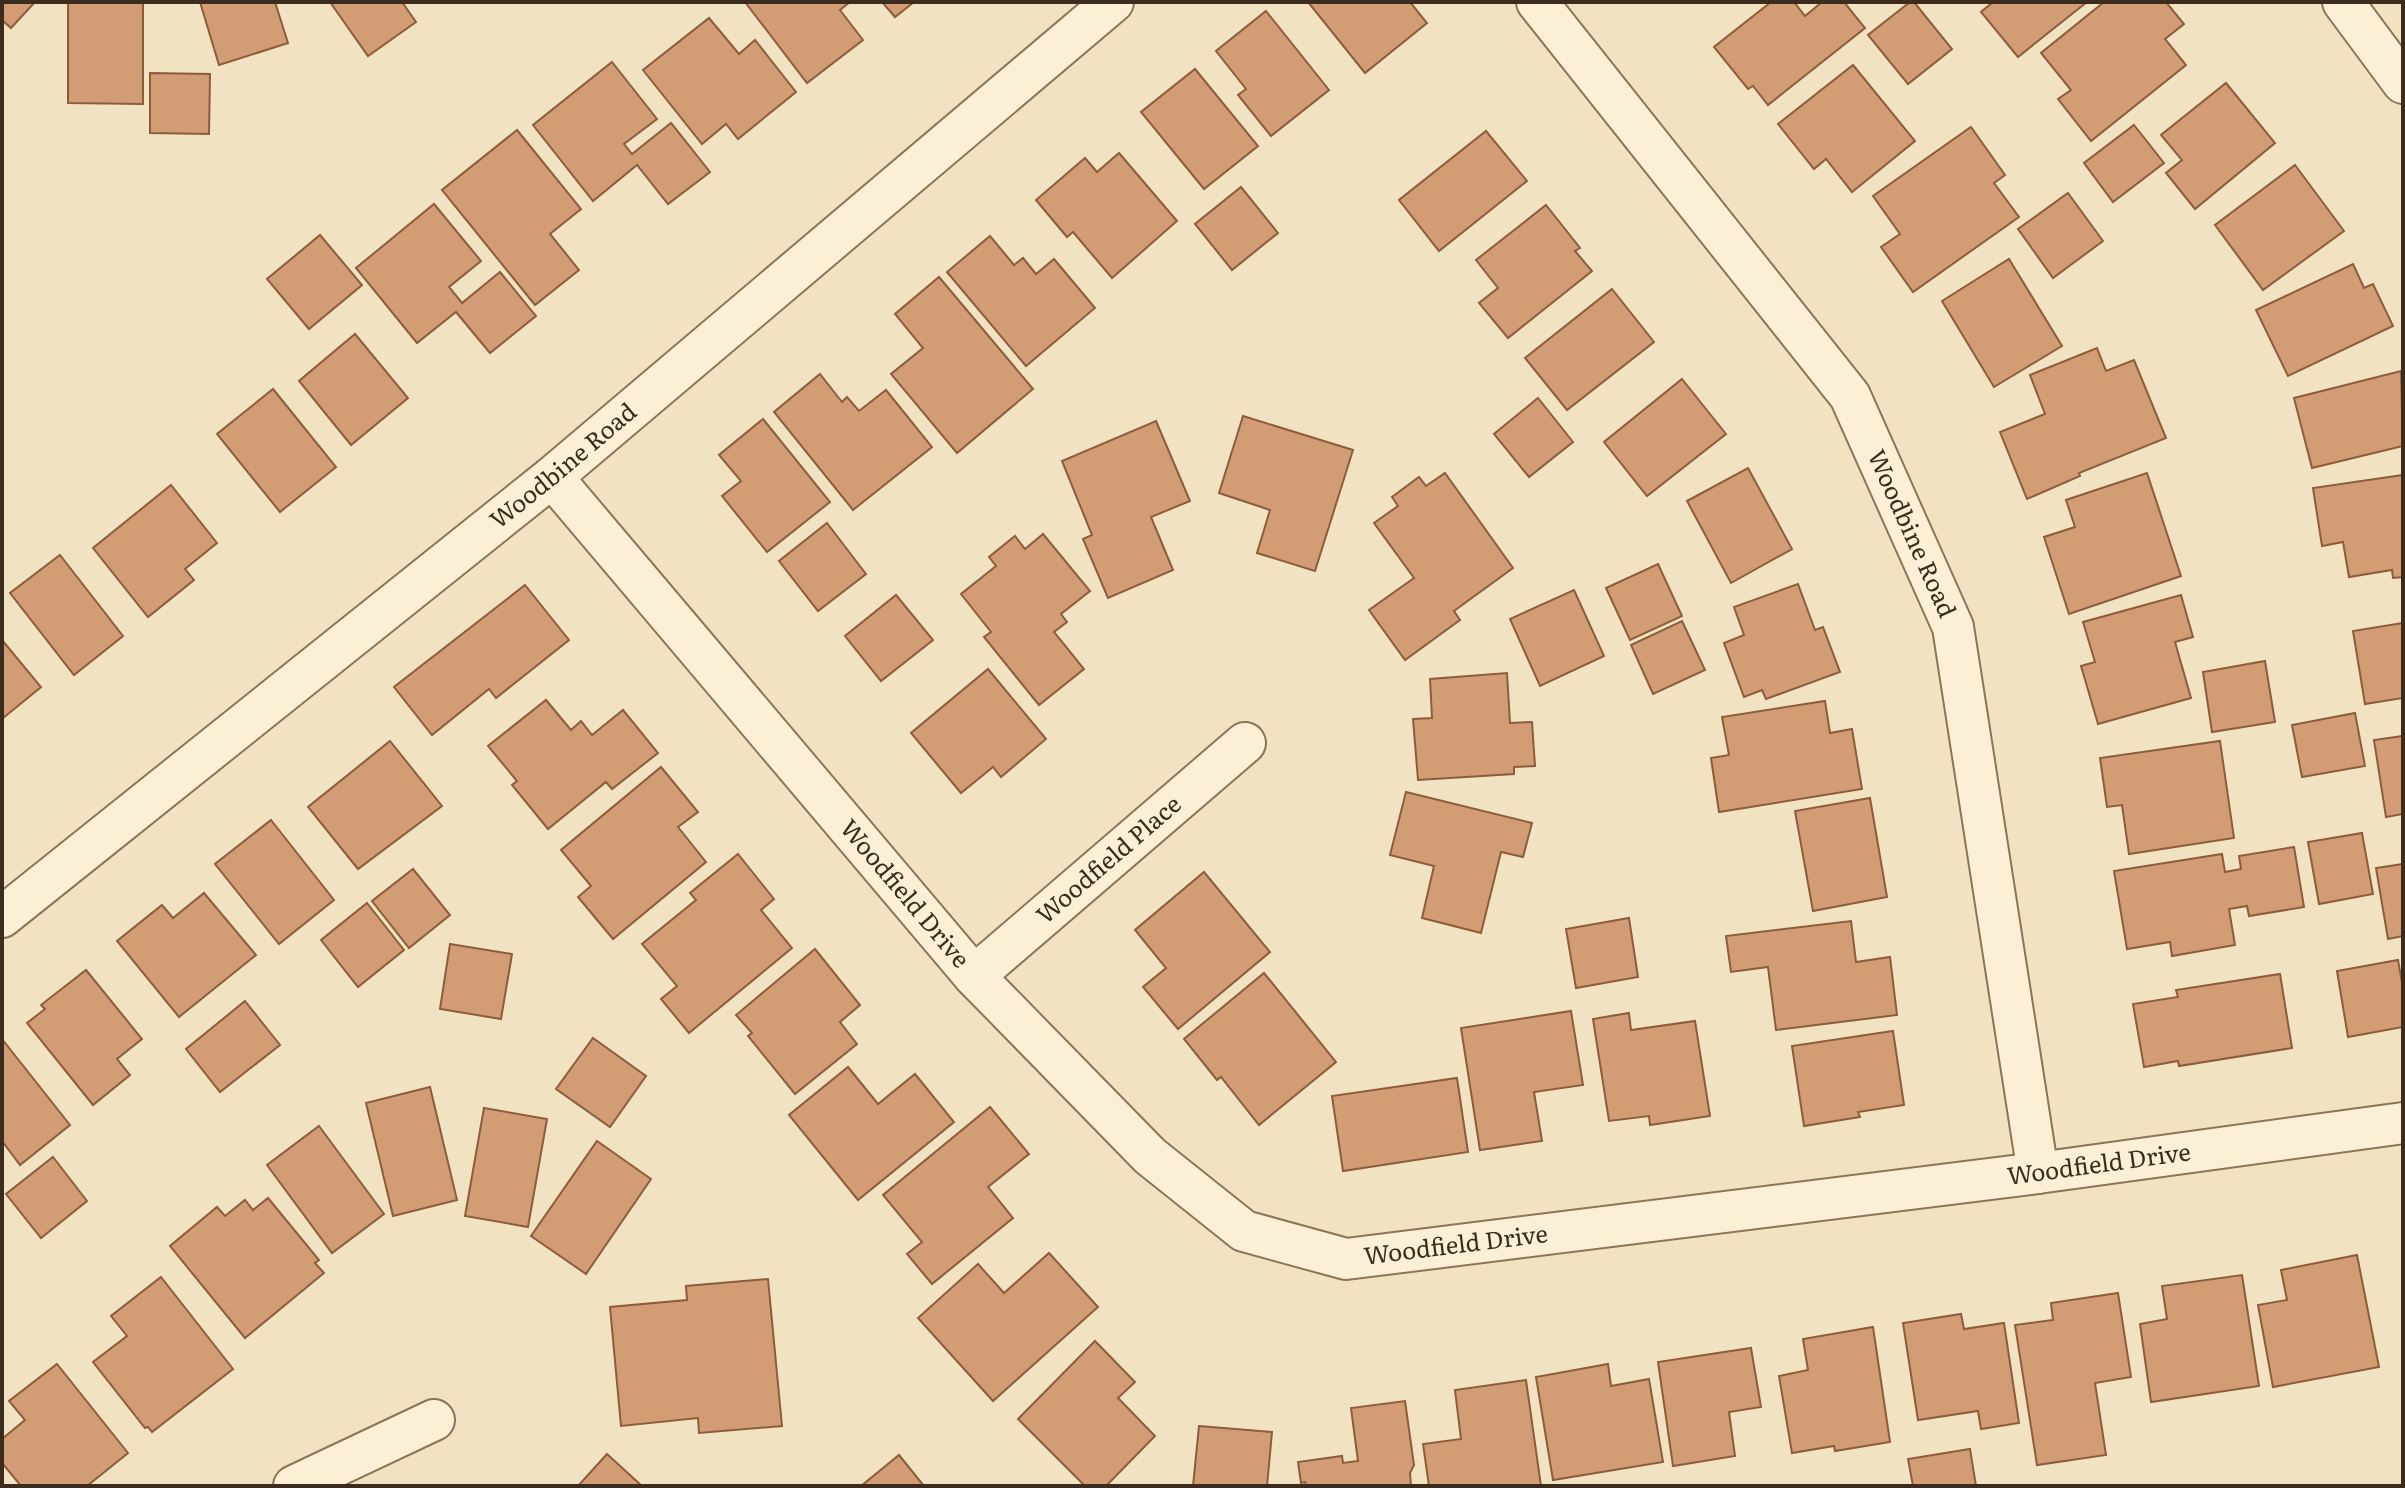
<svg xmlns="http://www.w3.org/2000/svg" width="2405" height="1488" font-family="Literata,serif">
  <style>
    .building { fill: #d29c75; stroke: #8d5d3b; stroke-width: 2 }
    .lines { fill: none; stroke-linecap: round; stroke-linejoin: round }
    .street-casing { stroke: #8c7457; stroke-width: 44 }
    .street { stroke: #fbf0d6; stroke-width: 40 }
    .labels { text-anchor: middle; stroke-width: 7; stroke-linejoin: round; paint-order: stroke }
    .street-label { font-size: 24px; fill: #3b2c1d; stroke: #f8edd2 }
  </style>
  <rect width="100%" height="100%" fill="#f1e3c2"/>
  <g class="building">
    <path d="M 2,2 L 35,2 L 11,28 L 2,20 Z"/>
    <path d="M 68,2 L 143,2 L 143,104 L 68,103 Z"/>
    <path d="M 200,2 L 275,2 L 288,43 L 219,65 Z"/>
    <path d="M 330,2 L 402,2 L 416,22 L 368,56 Z"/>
    <path d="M 745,2 L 850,2 L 840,10 L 863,40 L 807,83 Z"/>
    <path d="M 882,2 L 914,2 L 895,17 Z"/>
    <path d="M 1308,2 L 1410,2 L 1427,23 L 1365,73 Z"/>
    <path d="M 1771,2 L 1794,2 L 1805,16 L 1822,2 L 1844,2 L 1865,28 L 1768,105 L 1753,86 L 1748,89 L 1714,47 Z"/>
    <path d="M 1910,2 L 1914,2 L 1952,49 L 1908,84 L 1868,35 Z"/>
    <path d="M 1993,2 L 2087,2 L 2018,57 L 1981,12 Z"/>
    <path d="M 2104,2 L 2166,2 L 2184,24 L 2165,39 L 2186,65 L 2091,141 L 2058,99 L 2071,90 L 2041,53 Z"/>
    <path d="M 1266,11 L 1329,90 L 1271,136 L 1238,95 L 1246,89 L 1216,51 Z"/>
    <path d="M 709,18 L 739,54 L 755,40 L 796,92 L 738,139 L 726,124 L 702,144 L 643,70 Z"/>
    <path d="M 612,62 L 657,119 L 624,144 L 632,154 L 671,123 L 710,172 L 668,204 L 637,165 L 593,201 L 533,125 Z"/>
    <path d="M 1853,65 L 1915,141 L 1852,192 L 1826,159 L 1814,169 L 1778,124 Z"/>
    <path d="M 1195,69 L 1258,146 L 1204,189 L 1141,112 Z"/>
    <path d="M 150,73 L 210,74 L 209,134 L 150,133 Z"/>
    <path d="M 2226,83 L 2275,143 L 2195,209 L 2166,173 L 2182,160 L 2161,135 Z"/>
    <path d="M 2134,125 L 2164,163 L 2113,202 L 2084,163 Z"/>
    <path d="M 1971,127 L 2005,175 L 1994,183 L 2019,217 L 1913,292 L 1881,247 L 1900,234 L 1873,196 Z"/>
    <path d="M 517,130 L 581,209 L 550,234 L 579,270 L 535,305 L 442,190 Z"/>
    <path d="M 1486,131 L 1527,181 L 1439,251 L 1399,200 Z"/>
    <path d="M 1119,153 L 1177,221 L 1112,278 L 1073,232 L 1067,237 L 1036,200 L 1085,158 L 1097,172 Z"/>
    <path d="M 2295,165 L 2344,231 L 2263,290 L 2215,225 Z"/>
    <path d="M 1241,187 L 1278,233 L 1232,270 L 1195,224 Z"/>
    <path d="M 2068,193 L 2103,241 L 2053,278 L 2018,229 Z"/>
    <path d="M 434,204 L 481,261 L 449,287 L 462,303 L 500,272 L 536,316 L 490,353 L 456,312 L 417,343 L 356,268 Z"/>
    <path d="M 1546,205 L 1580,248 L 1575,251 L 1592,271 L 1508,338 L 1479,303 L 1498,288 L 1476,260 Z"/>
    <path d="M 320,235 L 362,285 L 309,329 L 267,279 Z"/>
    <path d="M 990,236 L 1014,265 L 1023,258 L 1036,274 L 1054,259 L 1095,308 L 1026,366 L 947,272 Z"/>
    <path d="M 2009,259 L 2062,346 L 1994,387 L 1942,301 Z"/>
    <path d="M 2353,264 L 2364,288 L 2373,284 L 2393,326 L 2288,376 L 2256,310 Z"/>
    <path d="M 939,277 L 1033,389 L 957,453 L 891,374 L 923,348 L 895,314 Z"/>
    <path d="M 1612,289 L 1654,342 L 1567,410 L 1525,358 Z"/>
    <path d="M 355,334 L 408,398 L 351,445 L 299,381 Z"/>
    <path d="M 2097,348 L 2106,371 L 2134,360 L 2166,438 L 2079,473 L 2080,476 L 2027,499 L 2000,432 L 2045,414 L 2030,375 Z"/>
    <path d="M 2401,371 L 2403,446 L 2312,468 L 2294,398 Z"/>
    <path d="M 820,374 L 842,402 L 847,397 L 859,411 L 886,390 L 932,447 L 853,510 L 774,412 Z"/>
    <path d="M 1682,379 L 1726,434 L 1647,496 L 1604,442 Z"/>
    <path d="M 273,389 L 336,467 L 280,512 L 217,434 Z"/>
    <path d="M 1538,398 L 1573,442 L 1529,477 L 1494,434 Z"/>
    <path d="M 1243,416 L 1353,450 L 1315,571 L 1257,553 L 1270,510 L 1219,493 Z"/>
    <path d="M 763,419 L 830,502 L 767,552 L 722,496 L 741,481 L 719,455 Z"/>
    <path d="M 1156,421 L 1190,501 L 1151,517 L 1173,570 L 1108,598 L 1083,539 L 1092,535 L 1062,461 Z"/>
    <path d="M 1748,468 L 1792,549 L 1731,583 L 1687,501 Z"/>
    <path d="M 1445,473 L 1513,568 L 1454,611 L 1460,620 L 1405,660 L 1369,610 L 1414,578 L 1374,523 L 1398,506 L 1392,497 L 1419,477 L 1426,486 Z"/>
    <path d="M 2147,473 L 2181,576 L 2069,614 L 2044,537 L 2075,527 L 2066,500 Z"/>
    <path d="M 2403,475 L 2403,577 L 2393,578 L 2392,570 L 2349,577 L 2343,542 L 2322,546 L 2313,488 Z"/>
    <path d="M 171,485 L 217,543 L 185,569 L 194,580 L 148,617 L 93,548 Z"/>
    <path d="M 827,523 L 866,574 L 818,611 L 779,561 Z"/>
    <path d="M 1043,534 L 1090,591 L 1061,614 L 1067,622 L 1054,632 L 1084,669 L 1039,705 L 984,637 L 991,632 L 961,594 L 996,566 L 989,557 L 1015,536 L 1025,549 Z"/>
    <path d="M 60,555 L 123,636 L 74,675 L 10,593 Z"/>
    <path d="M 1658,564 L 1682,616 L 1630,640 L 1606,588 Z"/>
    <path d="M 1798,584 L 1815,630 L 1823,627 L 1840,672 L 1766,699 L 1762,690 L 1744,697 L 1724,643 L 1744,635 L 1734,607 Z"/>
    <path d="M 525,585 L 569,640 L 496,698 L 489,689 L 432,735 L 394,687 Z"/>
    <path d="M 1574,590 L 1604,656 L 1540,686 L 1510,619 Z"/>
    <path d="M 896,595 L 933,640 L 881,681 L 845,636 Z"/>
    <path d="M 2181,595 L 2193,637 L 2175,642 L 2191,698 L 2098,724 L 2081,666 L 2095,662 L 2083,622 Z"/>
    <path d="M 1682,621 L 1705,670 L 1653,694 L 1631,645 Z"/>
    <path d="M 2403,623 L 2403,698 L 2365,704 L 2353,631 Z"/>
    <path d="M 2,640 L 41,687 L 2,719 Z"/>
    <path d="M 2265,661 L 2275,722 L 2212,732 L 2203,672 Z"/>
    <path d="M 988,669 L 1046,739 L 1001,777 L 993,767 L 961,793 L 911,733 Z"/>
    <path d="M 1507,673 L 1510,723 L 1532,722 L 1535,766 L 1514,767 L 1514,774 L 1418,780 L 1413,719 L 1432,718 L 1430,679 Z"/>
    <path d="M 546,700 L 571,730 L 581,721 L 592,735 L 623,710 L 658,753 L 612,789 L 606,782 L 548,829 L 512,785 L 517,781 L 488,746 Z"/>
    <path d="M 1825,701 L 1830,733 L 1852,729 L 1862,789 L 1719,812 L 1711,758 L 1729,755 L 1722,717 Z"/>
    <path d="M 2355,713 L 2365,766 L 2302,777 L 2292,725 Z"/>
    <path d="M 2403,736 L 2403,814 L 2386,817 L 2374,740 Z"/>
    <path d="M 390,741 L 442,806 L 358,869 L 308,807 Z"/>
    <path d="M 2220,741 L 2234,838 L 2129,854 L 2122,805 L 2107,807 L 2100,758 Z"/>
    <path d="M 661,767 L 698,812 L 678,827 L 706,862 L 613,939 L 578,897 L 591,886 L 561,850 Z"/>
    <path d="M 1406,792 L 1532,823 L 1523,857 L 1501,852 L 1481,933 L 1422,918 L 1434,866 L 1390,855 Z"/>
    <path d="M 1870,798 L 1887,897 L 1813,911 L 1795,811 Z"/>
    <path d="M 271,820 L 334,900 L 279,944 L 215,864 Z"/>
    <path d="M 2362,833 L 2373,894 L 2319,904 L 2308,842 Z"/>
    <path d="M 2294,847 L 2304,907 L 2249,916 L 2247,906 L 2229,909 L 2235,945 L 2172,956 L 2170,942 L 2127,949 L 2114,871 L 2222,854 L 2225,872 L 2241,869 L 2239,856 Z"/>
    <path d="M 738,854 L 774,899 L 761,910 L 792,948 L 689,1033 L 661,999 L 677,986 L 642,944 L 696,900 L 690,893 Z"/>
    <path d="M 2403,864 L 2403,936 L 2388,939 L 2376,868 Z"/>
    <path d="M 413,869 L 450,915 L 409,948 L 372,901 Z"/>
    <path d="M 1204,872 L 1270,952 L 1178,1029 L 1143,987 L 1166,968 L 1135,930 Z"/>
    <path d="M 204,893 L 256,955 L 179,1017 L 117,941 L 162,905 L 173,918 Z"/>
    <path d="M 367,903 L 404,950 L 358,987 L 321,940 Z"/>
    <path d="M 1629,918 L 1638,977 L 1576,988 L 1566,929 Z"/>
    <path d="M 1851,921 L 1856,962 L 1890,957 L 1897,1015 L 1776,1030 L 1768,967 L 1731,972 L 1726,936 Z"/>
    <path d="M 450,944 L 512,954 L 501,1019 L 440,1009 Z"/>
    <path d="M 815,949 L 860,1005 L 840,1022 L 857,1044 L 795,1094 L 748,1036 L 752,1033 L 736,1015 Z"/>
    <path d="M 2398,960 L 2403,988 L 2403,1027 L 2348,1037 L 2337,971 Z"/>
    <path d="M 86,970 L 142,1039 L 117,1059 L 130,1075 L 93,1105 L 27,1023 L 45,1009 L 41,1005 Z"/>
    <path d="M 1264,973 L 1336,1062 L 1259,1125 L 1221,1077 L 1217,1080 L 1184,1039 Z"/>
    <path d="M 2280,974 L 2292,1048 L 2179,1066 L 2178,1061 L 2144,1067 L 2133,1004 L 2178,997 L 2176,990 Z"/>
    <path d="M 245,1001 L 280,1045 L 220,1092 L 186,1049 Z"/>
    <path d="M 1571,1011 L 1583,1085 L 1534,1092 L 1542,1141 L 1480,1150 L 1461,1028 Z"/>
    <path d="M 1629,1013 L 1631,1030 L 1695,1021 L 1710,1116 L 1650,1125 L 1649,1116 L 1609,1121 L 1593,1019 Z"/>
    <path d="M 1893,1031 L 1904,1105 L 1858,1112 L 1860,1117 L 1804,1126 L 1792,1046 Z"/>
    <path d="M 593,1038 L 646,1076 L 610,1127 L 556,1089 Z"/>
    <path d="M 2,1039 L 70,1125 L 20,1165 L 2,1141 Z"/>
    <path d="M 848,1067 L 878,1104 L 915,1074 L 954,1122 L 858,1200 L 789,1115 Z"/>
    <path d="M 1457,1078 L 1468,1152 L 1343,1171 L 1332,1096 Z"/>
    <path d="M 430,1087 L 457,1200 L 393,1216 L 366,1103 Z"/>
    <path d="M 990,1107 L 1029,1154 L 988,1187 L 1013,1218 L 932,1284 L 907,1254 L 922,1242 L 883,1195 Z"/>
    <path d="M 484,1108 L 547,1119 L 528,1227 L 465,1216 Z"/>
    <path d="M 319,1126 L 384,1214 L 332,1253 L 267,1165 Z"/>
    <path d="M 597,1141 L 651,1179 L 586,1274 L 531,1236 Z"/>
    <path d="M 53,1157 L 87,1201 L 41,1238 L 6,1194 Z"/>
    <path d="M 268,1198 L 319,1260 L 315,1263 L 324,1273 L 245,1338 L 170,1246 L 217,1207 L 225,1216 L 245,1200 L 253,1210 Z"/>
    <path d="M 1049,1253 L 1098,1307 L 993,1401 L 918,1318 L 978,1264 L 1004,1293 Z"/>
    <path d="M 2357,1255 L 2379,1367 L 2273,1387 L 2258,1305 L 2287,1300 L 2281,1270 Z"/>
    <path d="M 2242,1275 L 2259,1386 L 2151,1402 L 2140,1324 L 2167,1319 L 2162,1286 Z"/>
    <path d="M 161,1277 L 233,1369 L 152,1432 L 148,1427 L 145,1428 L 93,1362 L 127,1336 L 111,1316 Z"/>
    <path d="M 768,1279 L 782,1426 L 699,1433 L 698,1418 L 621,1426 L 610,1307 L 687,1300 L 686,1286 Z"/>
    <path d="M 2118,1293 L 2131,1377 L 2095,1383 L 2106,1455 L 2037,1465 L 2015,1325 L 2053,1320 L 2051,1303 Z"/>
    <path d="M 1961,1314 L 1964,1329 L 2004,1323 L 2019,1423 L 1981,1429 L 1978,1411 L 1918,1420 L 1903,1323 Z"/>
    <path d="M 1873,1327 L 1890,1442 L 1835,1451 L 1834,1446 L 1792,1453 L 1779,1376 L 1808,1370 L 1803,1339 Z"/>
    <path d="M 1095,1341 L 1135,1382 L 1118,1398 L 1155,1436 L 1106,1486 L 1085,1486 L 1018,1419 Z"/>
    <path d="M 1751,1348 L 1761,1407 L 1729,1412 L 1735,1456 L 1673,1466 L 1658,1362 Z"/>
    <path d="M 57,1364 L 128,1453 L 87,1486 L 21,1486 L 2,1463 L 2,1439 L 25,1420 L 9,1401 Z"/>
    <path d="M 1608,1364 L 1611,1386 L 1649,1379 L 1663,1462 L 1553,1480 L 1536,1377 Z"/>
    <path d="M 1526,1380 L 1541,1486 L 1429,1486 L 1423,1444 L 1461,1439 L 1455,1390 Z"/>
    <path d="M 1405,1401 L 1414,1465 L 1410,1473 L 1411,1486 L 1306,1486 L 1305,1482 L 1301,1483 L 1298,1462 L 1342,1456 L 1343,1463 L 1358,1461 L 1351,1408 Z"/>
    <path d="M 1199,1426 L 1272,1432 L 1267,1486 L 1193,1486 Z"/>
    <path d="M 1970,1449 L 1976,1486 L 1913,1486 L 1908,1459 Z"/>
    <path d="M 607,1454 L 642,1486 L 578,1486 Z"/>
    <path d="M 899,1455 L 924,1486 L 861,1486 Z"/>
  </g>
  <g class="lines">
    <g class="street-casing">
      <g id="street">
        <path id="s1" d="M 1537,2 L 1850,396 L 1953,627 L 2038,1173"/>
        <path d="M 2343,2 L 2403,83"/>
        <path id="s2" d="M 552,477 L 974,976 L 1150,1156 L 1244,1231 L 1346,1259 L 2038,1173 L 2403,1123"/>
        <path id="s3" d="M 2,917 L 552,477 L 1113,2"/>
        <path id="s4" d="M 974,976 L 1245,743"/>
        <path d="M 294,1486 L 434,1420"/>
      </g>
    </g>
    <use href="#street" class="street"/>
  </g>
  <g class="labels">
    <g class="street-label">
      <text dy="8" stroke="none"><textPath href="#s3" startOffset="720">Woodbine Road</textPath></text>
      <text dy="8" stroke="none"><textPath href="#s1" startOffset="654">Woodbine Road</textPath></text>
      <text dy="8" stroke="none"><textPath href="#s4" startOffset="178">Woodfield Place</textPath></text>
      <text dy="8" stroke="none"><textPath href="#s2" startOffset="546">Woodfield Drive</textPath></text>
      <text dy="8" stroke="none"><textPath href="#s2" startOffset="1890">Woodfield Drive</textPath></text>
      <text dy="8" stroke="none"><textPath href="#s2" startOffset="1242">Woodfield Drive</textPath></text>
    </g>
  </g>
  <rect width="2405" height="1488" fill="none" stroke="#3b2c1d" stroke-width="8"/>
</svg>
